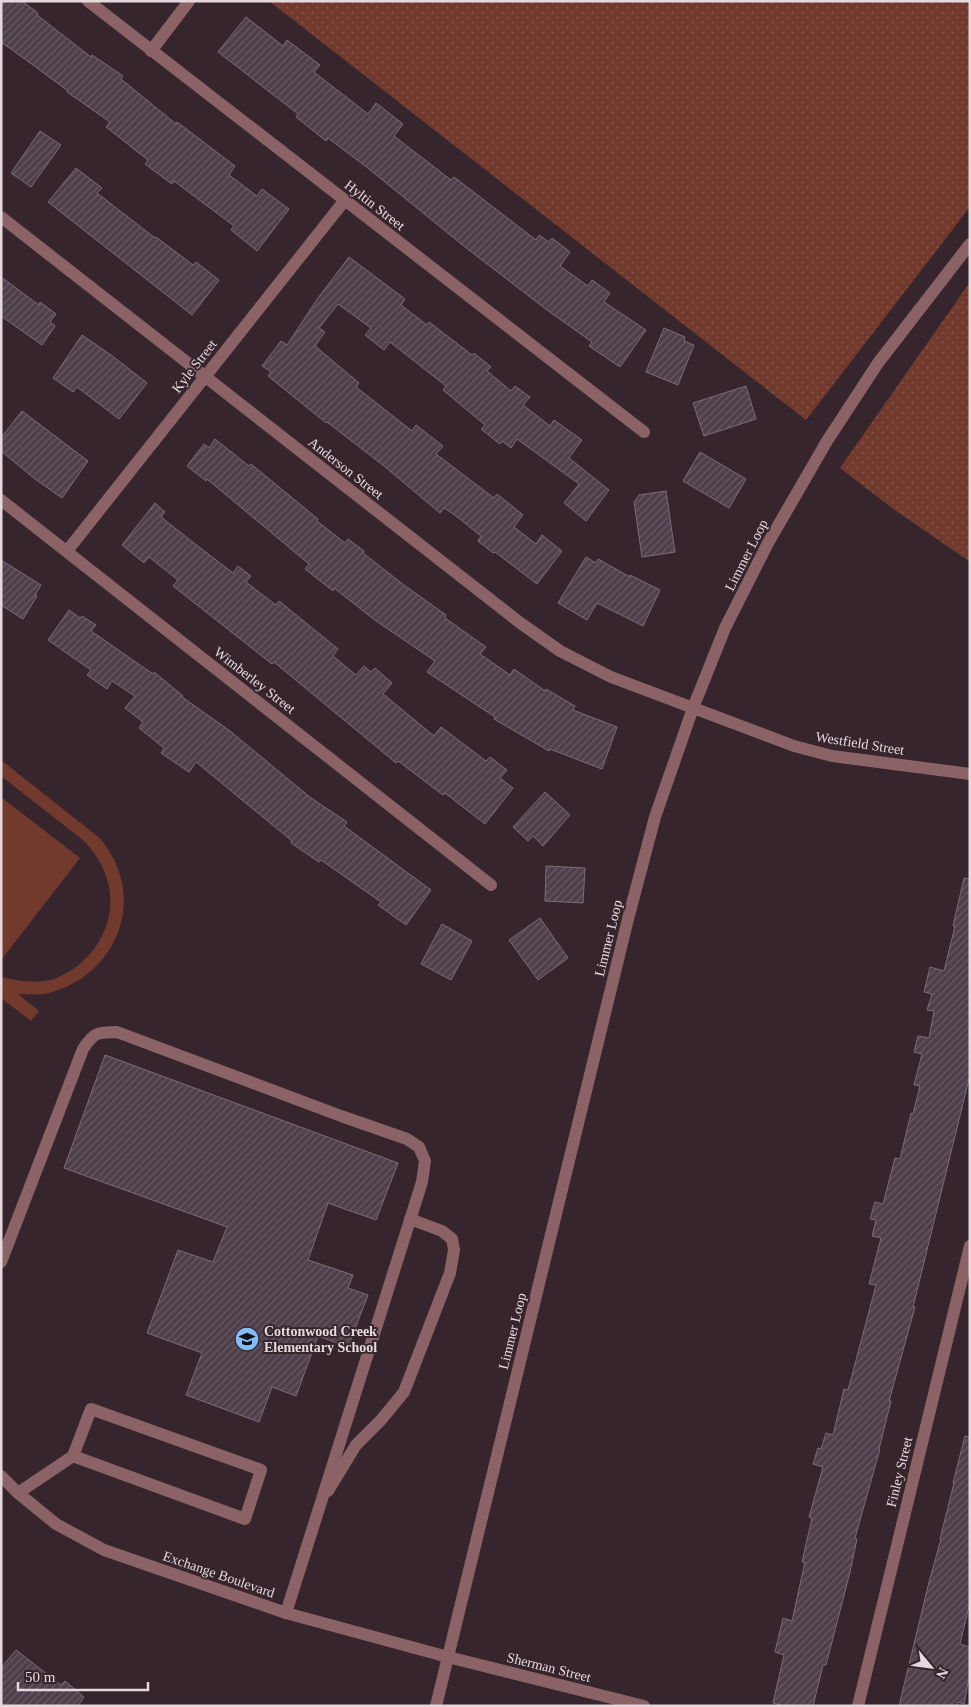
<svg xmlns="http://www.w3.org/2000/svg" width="971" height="1707" font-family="'Times New Roman',serif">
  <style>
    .green { fill: url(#green-dots) }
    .pitch { fill: #72392d }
    .building { fill: url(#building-hatch); stroke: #7c6c79 }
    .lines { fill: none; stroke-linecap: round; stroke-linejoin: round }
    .minor { stroke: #8b6367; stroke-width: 12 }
    .labels { text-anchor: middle; stroke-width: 4; stroke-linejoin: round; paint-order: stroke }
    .street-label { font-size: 14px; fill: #e5d9dd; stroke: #36252c }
    .poi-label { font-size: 14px; font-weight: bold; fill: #e5d9dd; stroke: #36252c; text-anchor: start }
  </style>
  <defs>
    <pattern id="green-dots" width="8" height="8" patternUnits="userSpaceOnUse" patternTransform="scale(1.25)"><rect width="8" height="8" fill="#72392d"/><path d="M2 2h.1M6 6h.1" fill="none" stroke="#86554b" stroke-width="1.8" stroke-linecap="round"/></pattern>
    <pattern id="building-hatch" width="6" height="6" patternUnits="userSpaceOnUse" patternTransform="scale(1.25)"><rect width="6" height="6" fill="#4e3f4b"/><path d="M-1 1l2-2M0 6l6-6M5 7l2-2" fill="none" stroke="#675a64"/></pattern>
  </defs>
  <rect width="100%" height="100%" fill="#36252c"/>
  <g class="green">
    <path d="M 269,1 L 970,1 L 970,207 L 806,420 Z"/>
    <path d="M 970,282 L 970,562 L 892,508 L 840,468 Z"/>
  </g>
  <g class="pitch">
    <path d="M 1,760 L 101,839 C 108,849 114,858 118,869 C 138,921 105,978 52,992 C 41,996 29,994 18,994 L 39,1011 L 31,1021 L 1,998 L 1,977 C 18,981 37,984 54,979 C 70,973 84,962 94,949 C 120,913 114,872 84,841 L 1,776 Z"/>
    <path d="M 1,797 L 80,858 L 2,959 L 1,959 Z"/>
  </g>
  <g class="building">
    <path d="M 1,1 L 22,1 L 38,13 L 37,15 L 91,57 L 92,55 L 123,76 L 121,79 L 176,124 L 177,122 L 235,166 L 229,175 L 257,196 L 262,189 L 289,209 L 257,251 L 231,230 L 234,226 L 174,181 L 172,184 L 145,164 L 148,160 L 106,127 L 110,122 L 67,92 L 68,91 L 33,65 L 1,42 Z"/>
    <path d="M 246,17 L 283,46 L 287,40 L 320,65 L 314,72 L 368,114 L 376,103 L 403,124 L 394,136 L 451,180 L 454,177 L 536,240 L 539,235 L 549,242 L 552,238 L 570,252 L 560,266 L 588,286 L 592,280 L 610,293 L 604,302 L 646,330 L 620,367 L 589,346 L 592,342 L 547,310 L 465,247 L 369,169 L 328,138 L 326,141 L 296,117 L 298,114 L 218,52 Z"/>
    <path d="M 40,131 L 61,145 L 31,187 L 11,173 Z"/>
    <path d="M 76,168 L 102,188 L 97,193 L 155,238 L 156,237 L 193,265 L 196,262 L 219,280 L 192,315 L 48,202 Z"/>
    <path d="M 349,257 L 405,299 L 401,305 L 427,325 L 429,322 L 472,355 L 474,353 L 491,367 L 487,371 L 511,391 L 515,386 L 530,397 L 523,405 L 550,426 L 554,420 L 582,440 L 569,458 L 609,490 L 586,521 L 564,503 L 579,484 L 517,439 L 511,448 L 502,441 L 500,444 L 481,429 L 485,425 L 443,390 L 446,386 L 390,342 L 384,350 L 365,335 L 371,328 L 338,304 L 319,328 L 325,332 L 315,346 L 359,383 L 356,387 L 412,431 L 416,425 L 443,446 L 436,454 L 494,498 L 497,494 L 523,515 L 514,527 L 536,544 L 542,535 L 562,551 L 537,584 L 495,552 L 493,553 L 478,541 L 481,536 L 456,516 L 444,508 L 440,513 L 384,466 L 327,422 L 326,423 L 268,376 L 271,372 L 262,366 L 281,341 L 287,345 L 318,298 Z"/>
    <path d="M 1,277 L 39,305 L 40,302 L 56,314 L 50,322 L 55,326 L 42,345 L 1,316 Z"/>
    <path d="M 664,328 L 685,337 L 684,341 L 694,345 L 678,385 L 646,372 Z"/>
    <path d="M 82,335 L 111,355 L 147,383 L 119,419 L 77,387 L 73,392 L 53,378 Z"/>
    <path d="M 746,386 L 756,419 L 704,436 L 693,403 Z"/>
    <path d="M 22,411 L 88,461 L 62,498 L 35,479 L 1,451 L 1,438 Z"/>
    <path d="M 215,439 L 249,466 L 251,464 L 318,519 L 317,521 L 345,543 L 348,539 L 364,551 L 363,553 L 404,585 L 446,615 L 445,618 L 486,647 L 480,654 L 510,675 L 514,669 L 545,691 L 546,689 L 575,706 L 573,710 L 617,727 L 602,769 L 550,749 L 549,751 L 494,719 L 495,717 L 427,672 L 435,661 L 376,621 L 334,588 L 333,591 L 305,569 L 309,564 L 207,479 L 206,481 L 187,466 L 204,444 L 209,448 Z"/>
    <path d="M 700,452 L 746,479 L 729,508 L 683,481 Z"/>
    <path d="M 666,491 L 675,552 L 642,557 L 634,502 L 639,495 Z"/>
    <path d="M 155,503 L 165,512 L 161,517 L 190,540 L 233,573 L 238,566 L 251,576 L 246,582 L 276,605 L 279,601 L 338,649 L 333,656 L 356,675 L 364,666 L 371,672 L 375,668 L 392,683 L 383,694 L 434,736 L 441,727 L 486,761 L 490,757 L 507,770 L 500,778 L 513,788 L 485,824 L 445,793 L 443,795 L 398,761 L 396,763 L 274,662 L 272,664 L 173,586 L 178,580 L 149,557 L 144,563 L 122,545 Z"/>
    <path d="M 586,557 L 596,563 L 598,559 L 630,577 L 630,575 L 660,590 L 643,626 L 597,603 L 587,620 L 558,603 Z"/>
    <path d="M 1,560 L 41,585 L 35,595 L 37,596 L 23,619 L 1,605 Z"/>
    <path d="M 69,610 L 80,618 L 82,616 L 96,625 L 91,631 L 153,674 L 154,672 L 183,696 L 182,697 L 230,731 L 311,798 L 347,822 L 344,826 L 431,890 L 406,925 L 378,905 L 381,902 L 321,860 L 319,862 L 291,843 L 292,841 L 196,762 L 189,772 L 161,753 L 164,748 L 139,728 L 143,722 L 125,708 L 135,696 L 112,681 L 107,689 L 87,675 L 91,670 L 48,640 Z"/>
    <path d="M 545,792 L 570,815 L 543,846 L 533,836 L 528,841 L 513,827 Z"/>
    <path d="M 546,866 L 585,868 L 583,903 L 545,901 Z"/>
    <path d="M 964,878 L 970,879 L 970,1075 L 913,1307 L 915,1307 L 889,1401 L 891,1401 L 879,1449 L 880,1449 L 855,1538 L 857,1539 L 850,1572 L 826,1665 L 823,1665 L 813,1706 L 784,1706 L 773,1703 L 784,1655 L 775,1652 L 783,1618 L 792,1621 L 805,1562 L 802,1562 L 812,1518 L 809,1517 L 823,1467 L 813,1464 L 818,1448 L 821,1449 L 826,1433 L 833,1435 L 844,1389 L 848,1390 L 876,1285 L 869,1284 L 881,1238 L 872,1236 L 876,1220 L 870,1219 L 875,1202 L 883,1204 L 895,1158 L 900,1159 L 911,1113 L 913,1114 L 920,1086 L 914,1085 L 922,1054 L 914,1052 L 918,1036 L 929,1038 L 934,1011 L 927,1010 L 932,994 L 924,992 L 930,967 L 944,971 L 955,926 L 953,926 Z"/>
    <path d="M 540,918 L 568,958 L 538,980 L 509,940 Z"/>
    <path d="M 442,924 L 472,941 L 451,980 L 421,964 Z"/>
    <path d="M 105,1055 L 398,1163 L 376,1220 L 328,1203 L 308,1260 L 353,1275 L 348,1288 L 368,1295 L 348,1347 L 318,1336 L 296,1396 L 272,1387 L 259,1422 L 186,1395 L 202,1353 L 147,1333 L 178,1250 L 213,1262 L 227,1227 L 64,1168 Z"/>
    <path d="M 965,1436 L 970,1437 L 970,1602 L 960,1644 L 970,1647 L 970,1672 L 964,1704 L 958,1702 L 957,1706 L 899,1706 L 929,1582 L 941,1539 L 940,1539 L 954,1483 L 953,1483 Z"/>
    <path d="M 16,1650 L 61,1685 L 65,1681 L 84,1697 L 78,1706 L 1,1706 L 1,1668 Z"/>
  </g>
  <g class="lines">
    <g class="minor">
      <path d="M 88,1 L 644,432"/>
      <path d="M 151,51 L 189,1"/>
      <path d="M 1,217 L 519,622 L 560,651 L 611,677 L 794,746 L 832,756 L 970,774"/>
      <path d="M 1,500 L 491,885"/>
      <path d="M 67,551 L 345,200"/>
      <path d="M 1,1262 L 83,1049 C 94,1032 98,1032 117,1032 L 341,1116 L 407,1139 L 419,1147 L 425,1161 L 422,1182 L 286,1613"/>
      <path d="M 1,1476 L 18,1493 L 56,1524 L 104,1550 L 286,1613 L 448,1657 L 644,1706"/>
      <path d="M 328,1491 L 356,1445 L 381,1420 L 404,1392 L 450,1273 L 454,1250 L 452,1239 L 442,1231 L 410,1219"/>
      <path d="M 18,1493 L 73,1456 L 91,1409 L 261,1470 L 245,1519 L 73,1456"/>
      <path d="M 436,1706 L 627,923 L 655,817 L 693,708 L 725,628 L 768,543 L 827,441 L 878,363 L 970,244"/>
      <path d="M 858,1706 L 970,1246"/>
    </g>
  </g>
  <defs>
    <g id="school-disc" transform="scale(1.25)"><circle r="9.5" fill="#84bcfb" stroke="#36252c"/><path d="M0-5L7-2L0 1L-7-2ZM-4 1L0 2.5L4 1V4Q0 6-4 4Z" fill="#111"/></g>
  </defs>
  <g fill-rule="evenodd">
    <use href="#school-disc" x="247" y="1339"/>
  </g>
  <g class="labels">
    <g class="street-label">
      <text transform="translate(375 205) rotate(38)" y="5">Hyltin Street</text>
      <text transform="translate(194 366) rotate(-52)" y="5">Kyle Street</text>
      <text transform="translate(346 468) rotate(38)" y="5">Anderson Street</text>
      <text transform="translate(746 555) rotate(-63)" y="5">Limmer Loop</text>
      <text transform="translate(255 680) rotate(38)" y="5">Wimberley Street</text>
      <text transform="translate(860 743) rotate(9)" y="5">Westfield Street</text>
      <text transform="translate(608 938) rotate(-76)" y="5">Limmer Loop</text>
      <text transform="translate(512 1331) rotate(-76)" y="5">Limmer Loop</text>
      <text transform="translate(899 1472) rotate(-76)" y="5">Finley Street</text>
      <text transform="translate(219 1574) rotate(19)" y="5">Exchange Boulevard</text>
      <text transform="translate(549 1667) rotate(14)" y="5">Sherman Street</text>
    </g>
    <g class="poi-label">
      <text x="264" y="1336">Cottonwood Creek<tspan x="264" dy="16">Elementary School</tspan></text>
    </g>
  </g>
  <rect width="971" height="1707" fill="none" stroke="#e5d9dd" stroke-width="5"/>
  <g transform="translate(931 1667) rotate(119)" stroke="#36252c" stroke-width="4" paint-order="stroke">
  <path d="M0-4L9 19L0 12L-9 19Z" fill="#e5d9dd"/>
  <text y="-8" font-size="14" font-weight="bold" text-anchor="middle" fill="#e5d9dd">N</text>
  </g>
  <path d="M18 1682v8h130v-8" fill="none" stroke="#e5d9dd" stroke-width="2.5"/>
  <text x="25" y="1682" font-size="15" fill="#e5d9dd" stroke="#36252c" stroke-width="4" paint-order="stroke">50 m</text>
</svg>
